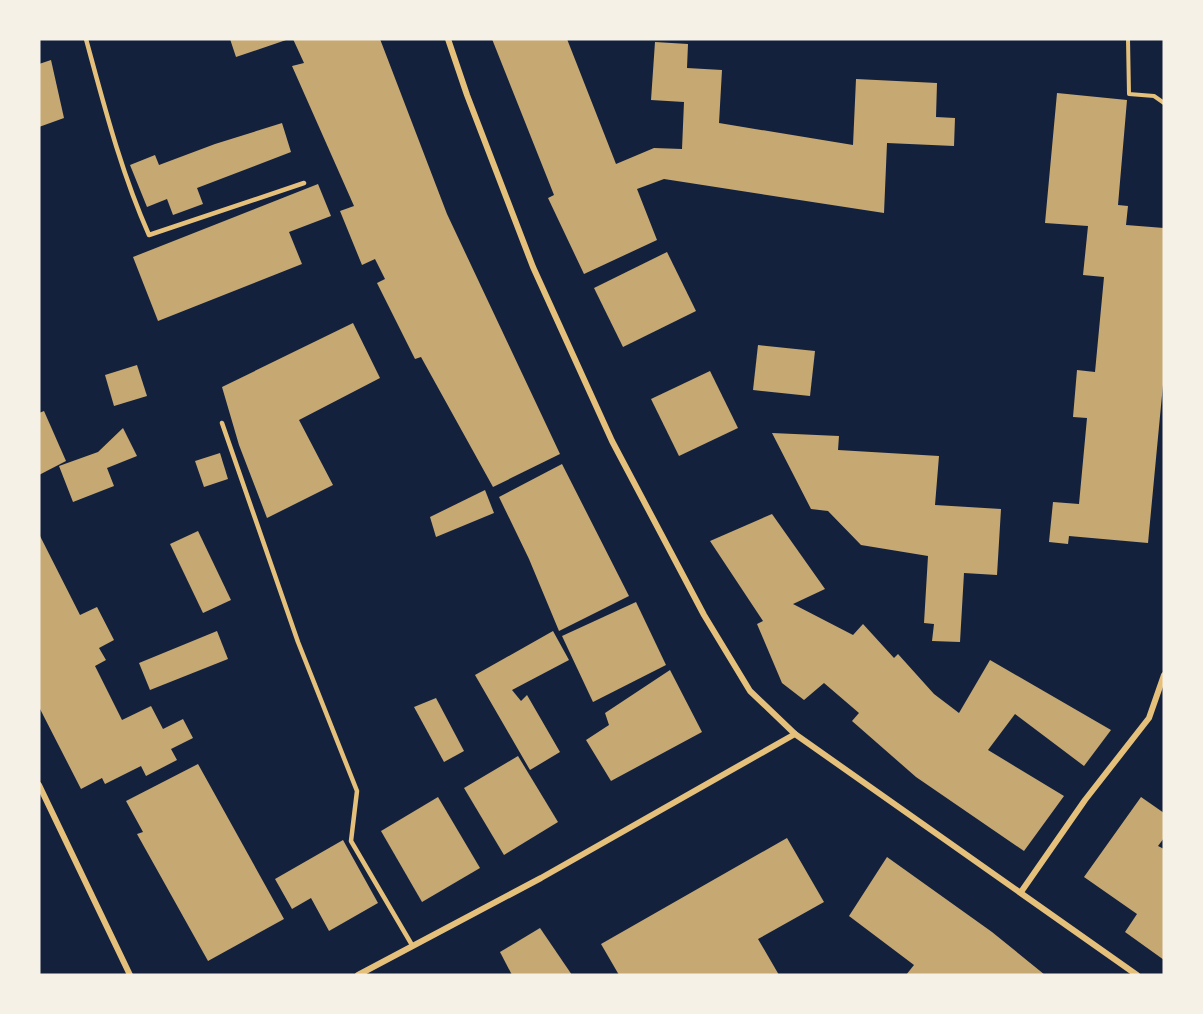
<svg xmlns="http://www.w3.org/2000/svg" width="1203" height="1014" font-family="Raleway,sans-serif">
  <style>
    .building { fill: #c6a872 }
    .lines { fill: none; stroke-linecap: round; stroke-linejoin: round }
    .path { stroke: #e5c07b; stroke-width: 4 }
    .service { stroke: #e5c07b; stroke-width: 4.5 }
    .minor { stroke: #e5c07b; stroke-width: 6 }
  </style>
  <rect width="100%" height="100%" fill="#14213d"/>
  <g class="building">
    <path d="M 230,39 L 289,39 L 236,57 Z"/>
    <path d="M 293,39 L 380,39 L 447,214 L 560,454 L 493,487 L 421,357 L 415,359 L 377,283 L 385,279 L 375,259 L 362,265 L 340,211 L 354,206 L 292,66 L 304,63 Z"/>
    <path d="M 492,39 L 567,39 L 616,164 L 654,148 L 682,149 L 684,102 L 651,100 L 655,42 L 688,44 L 687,68 L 722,70 L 719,123 L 853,145 L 856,79 L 937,83 L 936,117 L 955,118 L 954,146 L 887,143 L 884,213 L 664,179 L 637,189 L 657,240 L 584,274 L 548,198 L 554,195 Z"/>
    <path d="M 51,60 L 64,118 L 39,127 L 39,64 Z"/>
    <path d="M 1057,93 L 1127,100 L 1118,205 L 1128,206 L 1126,225 L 1164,228 L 1164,374 L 1148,543 L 1069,536 L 1068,544 L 1049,542 L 1053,502 L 1079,504 L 1087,418 L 1073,417 L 1077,370 L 1095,372 L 1104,277 L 1083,275 L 1088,226 L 1045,223 Z"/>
    <path d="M 282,123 L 291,152 L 197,188 L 203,204 L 173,215 L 167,199 L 147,207 L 130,165 L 155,155 L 159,165 L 215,144 Z"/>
    <path d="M 318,184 L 331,216 L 289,232 L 302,264 L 158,321 L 133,257 Z"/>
    <path d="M 667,252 L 696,311 L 623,347 L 594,288 Z"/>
    <path d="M 353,323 L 380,378 L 299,420 L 333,485 L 267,518 L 239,445 L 222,387 Z"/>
    <path d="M 758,345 L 815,351 L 810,396 L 753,390 Z"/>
    <path d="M 137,365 L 147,396 L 114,406 L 105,375 Z"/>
    <path d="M 710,371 L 738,428 L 679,456 L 651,399 Z"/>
    <path d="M 44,411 L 66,461 L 39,475 L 39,413 Z"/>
    <path d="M 123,428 L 137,456 L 107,468 L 114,486 L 73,502 L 59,466 L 98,452 Z"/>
    <path d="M 772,433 L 839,436 L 838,450 L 939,456 L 935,505 L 1001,509 L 997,575 L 964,573 L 960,642 L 932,641 L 934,624 L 924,623 L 928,556 L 861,545 L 828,511 L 811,509 Z"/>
    <path d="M 220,453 L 228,479 L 204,487 L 195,461 Z"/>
    <path d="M 562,464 L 629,596 L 559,631 L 529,559 L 499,497 Z"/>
    <path d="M 485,490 L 494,513 L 436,537 L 430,517 Z"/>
    <path d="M 772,514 L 825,589 L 793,604 L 853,635 L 863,624 L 894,658 L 898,654 L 934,694 L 959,713 L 990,660 L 1111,730 L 1084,766 L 1015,714 L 988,750 L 1064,796 L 1024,851 L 916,777 L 852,721 L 859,713 L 824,683 L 804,700 L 782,683 L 757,624 L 763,621 L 710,541 Z"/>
    <path d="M 198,531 L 231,600 L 203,613 L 170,544 Z"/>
    <path d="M 39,534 L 80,615 L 97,607 L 114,640 L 99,648 L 106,660 L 95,666 L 122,720 L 151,706 L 163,729 L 183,719 L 193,738 L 171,749 L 177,760 L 146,776 L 141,766 L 105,784 L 102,778 L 81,789 L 39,707 Z"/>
    <path d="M 636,602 L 666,665 L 593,702 L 562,636 Z"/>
    <path d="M 217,631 L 228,659 L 150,690 L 139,663 Z"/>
    <path d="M 553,631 L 569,660 L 512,690 L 521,701 L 527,695 L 560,752 L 530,770 L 475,675 Z"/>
    <path d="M 670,670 L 702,732 L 611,781 L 586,740 L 609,725 L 605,713 Z"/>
    <path d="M 436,698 L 464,751 L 444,762 L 414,707 Z"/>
    <path d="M 518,756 L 558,822 L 504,855 L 464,788 Z"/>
    <path d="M 198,764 L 284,919 L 208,961 L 137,834 L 143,832 L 126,801 Z"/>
    <path d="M 438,797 L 480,868 L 422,902 L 381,831 Z"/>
    <path d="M 1141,797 L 1164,813 L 1164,838 L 1158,846 L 1164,849 L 1164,960 L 1125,932 L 1137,914 L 1084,877 Z"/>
    <path d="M 787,838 L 824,902 L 758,939 L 779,975 L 619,975 L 601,944 Z"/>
    <path d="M 343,840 L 378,903 L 329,931 L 311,898 L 292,909 L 275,879 Z"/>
    <path d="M 887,857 L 992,932 L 1045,975 L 906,975 L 914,965 L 849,916 Z"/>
    <path d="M 540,928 L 572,975 L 512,975 L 500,952 Z"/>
  </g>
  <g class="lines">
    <path class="path" d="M 1128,39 L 1129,94 L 1154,96 L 1164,103"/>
    <g class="service">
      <path d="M 86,39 C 104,105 121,172 149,235 L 304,183"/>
      <path d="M 222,423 L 298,642 L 357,791 L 351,841 L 412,945"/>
    </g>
    <g class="minor">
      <path d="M 448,39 L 467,95 L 533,267 L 612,441 L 704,615 L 750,691 L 795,734 L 1137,975"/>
      <path d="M 39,785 L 130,975"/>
      <path d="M 1021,892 L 1085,800 L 1149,718 L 1164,675"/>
      <path d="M 358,975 L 541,878 L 795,734"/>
    </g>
  </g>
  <rect width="1203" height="1014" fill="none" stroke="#f6f1e7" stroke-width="81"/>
</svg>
